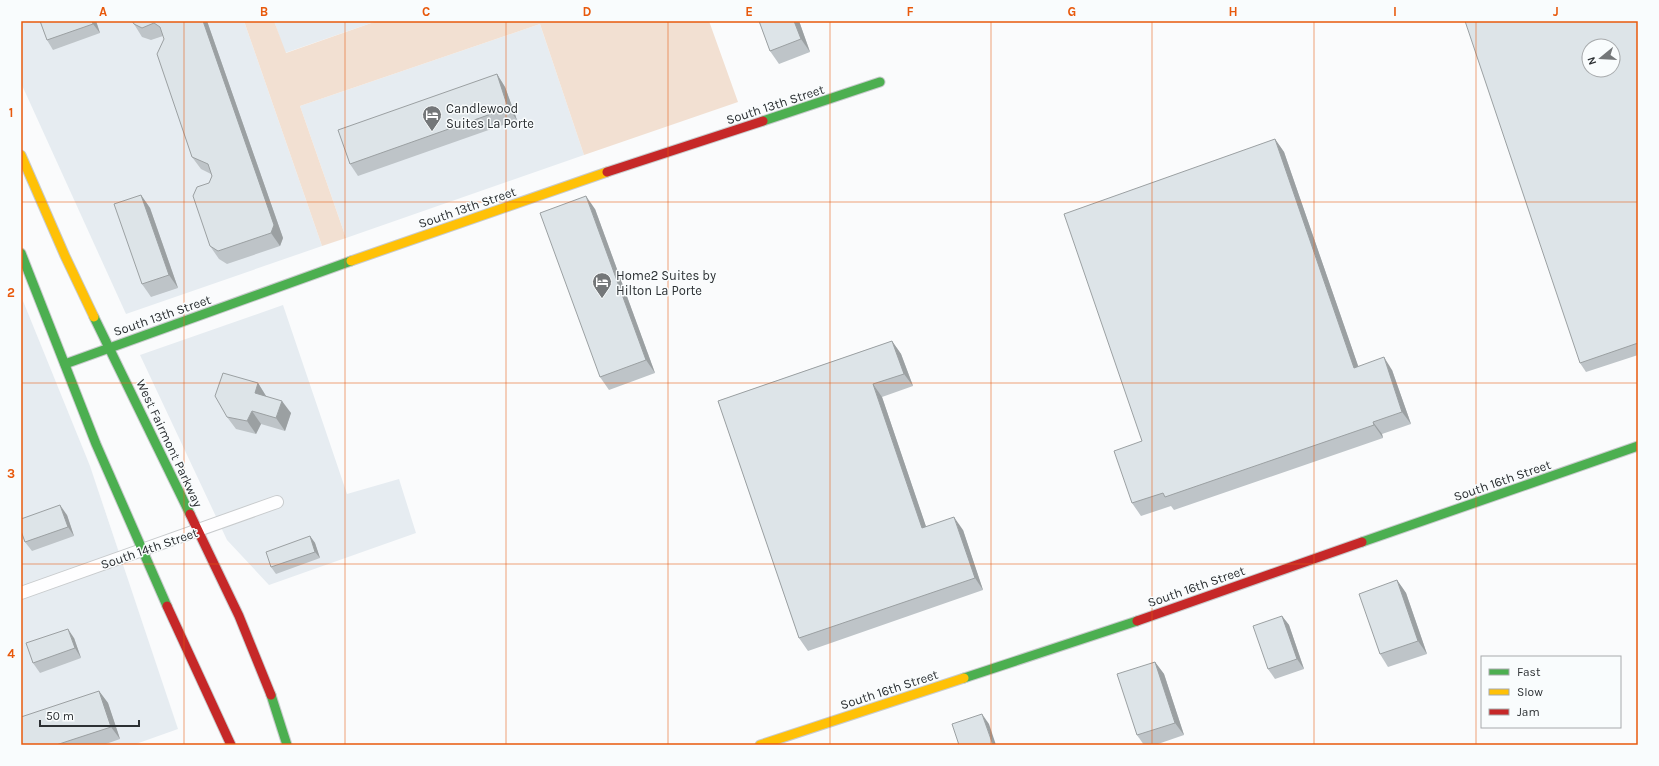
<svg xmlns="http://www.w3.org/2000/svg" width="1659" height="766" font-family="Karla,sans-serif">
  <style>
    .built { fill: #e6ecf1 }
    .green { fill: #f2e0d2 }
    .lines { fill: none; stroke-linecap: round; stroke-linejoin: round }
    .street-casing { stroke: #c8cbcd; stroke-width: 14 }
    .fast-casing { stroke: #c8cbcd; stroke-width: 11 }
    .slow-casing { stroke: #c8cbcd; stroke-width: 11 }
    .jam-casing { stroke: #c8cbcd; stroke-width: 11 }
    .street { stroke: #fefeff; stroke-width: 12 }
    .fast { stroke: #4caf50; stroke-width: 9 }
    .slow { stroke: #ffc107; stroke-width: 9 }
    .jam { stroke: #c62828; stroke-width: 9 }
    .wall { fill: #bec4c8 }
    .shaded-wall { fill: #9ba0a2 }
    .building { fill: #dde4e8; stroke: #9ba0a2; fill-rule: evenodd }
    .grid { fill: none; stroke: #e8590c; stroke-width: 1; stroke-opacity: 0.55 }
    .labels { text-anchor: middle; stroke-width: 3; stroke-linejoin: round; paint-order: stroke }
    .street-label { font-size: 13px; fill: #2c3033; stroke: #f9fcfd }
    .poi-label { font-size: 13px; fill: #2c3033; stroke: #f9fcfd; text-anchor: start }
    .neatline { fill: none; stroke: #e8590c; stroke-width: 1.5 }
    .grid-label { font-size: 13px; text-anchor: middle; font-weight: bold; fill: #e8590c }
  </style>
  <rect width="100%" height="100%" fill="#fafbfc"/>
  <g class="built">
    <path d="M 21,21 L 244,21 L 322,246 L 126,314 L 21,83 Z"/>
    <path d="M 274,21 L 377,21 L 285,53 Z"/>
    <path d="M 540,24 L 584,155 L 346,238 L 300,106 Z"/>
    <path d="M 21,296 L 90,466 L 178,729 L 133,745 L 21,745 Z"/>
    <path d="M 283,305 L 347,494 L 399,479 L 416,533 L 269,585 L 227,540 L 140,355 Z"/>
  </g>
  <path class="green" d="M 244,21 L 274,21 L 286,53 L 377,21 L 709,21 L 738,102 L 584,155 L 540,24 L 300,106 L 346,238 L 322,246 Z"/>
  <g class="lines">
    <g class="street-casing">
      <path id="street" d="M 21,593 L 277,502"/>
    </g>
    <g class="fast-casing">
      <g id="fast">
        <path d="M 763,121 L 880,82"/>
        <path d="M 21,253 L 96,444 L 167,606"/>
        <path d="M 94,317 L 190,514"/>
        <path d="M 65,364 L 351,261"/>
        <path d="M 1362,542 L 1638,446"/>
        <path d="M 964,678 L 1137,621"/>
        <path d="M 271,695 L 287,745"/>
      </g>
    </g>
    <g class="slow-casing">
      <g id="slow">
        <path d="M 21,155 L 65,256 L 94,317"/>
        <path d="M 351,261 L 607,172"/>
        <path d="M 760,745 L 964,678"/>
      </g>
    </g>
    <g class="jam-casing">
      <g id="jam">
        <path d="M 607,172 L 763,121"/>
        <path d="M 190,514 L 239,616 L 271,695"/>
        <path d="M 167,606 L 231,745"/>
        <path d="M 1137,621 L 1362,542"/>
      </g>
    </g>
    <use href="#street" class="street"/>
    <use href="#fast" class="fast"/>
    <use href="#slow" class="slow"/>
    <use href="#jam" class="jam"/>
  </g>
  <g class="wall">
    <path d="M 40,21 L 96,21 L 100,33 L 53,50 L 47,40 Z"/>
    <path d="M 207,21 L 283,238 L 280,246 L 227,264 L 219,259 L 210,246 L 209,183 L 212,176 L 211,174 L 201,169 L 192,157 L 164,36 L 163,36 L 151,40 L 142,37 L 134,24 Z"/>
    <path d="M 759,21 L 799,21 L 810,52 L 779,64 L 770,51 Z"/>
    <path d="M 1638,21 L 1638,355 L 1586,372 L 1580,363 Z"/>
    <path d="M 497,74 L 505,87 L 517,120 L 358,176 L 350,164 Z"/>
    <path d="M 1275,139 L 1284,152 L 1358,366 L 1392,370 L 1411,424 L 1382,434 L 1383,438 L 1174,510 L 1171,506 L 1141,516 L 1132,503 L 1142,441 Z"/>
    <path d="M 141,195 L 150,208 L 178,288 L 151,297 L 142,284 Z"/>
    <path d="M 595,209 L 655,373 L 609,390 L 600,377 Z"/>
    <path d="M 892,341 L 901,354 L 913,386 L 882,397 L 926,527 L 963,530 L 983,590 L 808,651 L 799,638 L 718,401 Z"/>
    <path d="M 258,383 L 266,396 L 291,413 L 285,431 L 261,424 L 256,434 L 236,429 L 227,417 Z"/>
    <path d="M 67,515 L 74,536 L 32,551 L 25,542 Z"/>
    <path d="M 310,536 L 315,543 L 320,558 L 276,574 L 271,567 Z"/>
    <path d="M 1397,580 L 1406,593 L 1427,654 L 1388,667 L 1380,654 Z"/>
    <path d="M 1282,616 L 1289,625 L 1304,669 L 1275,679 L 1268,669 Z"/>
    <path d="M 74,638 L 81,658 L 40,673 L 33,663 Z"/>
    <path d="M 1155,662 L 1164,674 L 1184,735 L 1155,745 L 1144,745 L 1137,735 Z"/>
    <path d="M 99,691 L 108,703 L 120,739 L 103,745 L 21,745 Z"/>
  </g>
  <g class="shaded-wall">
    <path d="M 92,21 L 96,21 L 100,33 L 93,24 Z"/>
    <path d="M 203,21 L 207,21 L 283,238 L 280,246 L 271,233 Z"/>
    <path d="M 794,21 L 799,21 L 810,52 L 801,39 Z"/>
    <path d="M 497,74 L 505,87 L 517,120 L 508,108 Z"/>
    <path d="M 1275,139 L 1284,152 L 1363,380 L 1354,368 Z"/>
    <path d="M 141,195 L 150,208 L 178,288 L 169,275 Z"/>
    <path d="M 586,196 L 595,209 L 655,373 L 646,360 Z"/>
    <path d="M 892,341 L 901,354 L 913,386 L 904,374 Z"/>
    <path d="M 1384,357 L 1392,370 L 1411,424 L 1402,412 Z"/>
    <path d="M 258,383 L 266,396 L 264,406 L 255,393 Z"/>
    <path d="M 873,384 L 882,397 L 931,541 L 922,528 Z"/>
    <path d="M 282,401 L 291,413 L 285,431 L 276,418 Z"/>
    <path d="M 252,411 L 261,424 L 256,434 L 247,421 Z"/>
    <path d="M 1373,422 L 1382,434 L 1383,438 L 1374,425 Z"/>
    <path d="M 60,505 L 67,515 L 74,536 L 68,527 Z"/>
    <path d="M 954,517 L 963,530 L 983,590 L 975,578 Z"/>
    <path d="M 310,536 L 315,543 L 320,558 L 315,552 Z"/>
    <path d="M 1397,580 L 1406,593 L 1427,654 L 1418,641 Z"/>
    <path d="M 1282,616 L 1289,625 L 1304,669 L 1297,659 Z"/>
    <path d="M 68,629 L 74,638 L 81,658 L 75,648 Z"/>
    <path d="M 1155,662 L 1164,674 L 1184,735 L 1175,723 Z"/>
    <path d="M 99,691 L 108,703 L 120,739 L 111,727 Z"/>
    <path d="M 982,714 L 989,724 L 996,745 L 993,745 Z"/>
  </g>
  <g class="building">
    <path d="M 40,21 L 92,21 L 93,24 L 47,40 Z"/>
    <path d="M 132,21 L 203,21 L 274,225 L 271,233 L 218,251 L 210,246 L 193,196 L 197,187 L 209,183 L 212,176 L 208,164 L 192,157 L 157,54 L 164,39 L 160,27 L 154,23 L 142,28 L 134,24 Z"/>
    <path d="M 759,21 L 794,21 L 801,39 L 770,51 Z"/>
    <path d="M 1465,21 L 1638,21 L 1638,343 L 1580,363 ZM 1589,46 L 1613,46 L 1613,70 L 1589,70 Z"/>
    <path d="M 497,74 L 508,108 L 350,164 L 338,130 Z"/>
    <path d="M 1275,139 L 1354,368 L 1384,357 L 1402,412 L 1373,422 L 1374,425 L 1165,497 L 1163,493 L 1132,503 L 1114,451 L 1142,441 L 1064,214 Z"/>
    <path d="M 141,195 L 169,275 L 142,284 L 114,204 Z"/>
    <path d="M 586,196 L 646,360 L 600,377 L 540,213 Z"/>
    <path d="M 892,341 L 904,374 L 873,384 L 922,528 L 954,517 L 975,578 L 799,638 L 718,401 Z"/>
    <path d="M 223,373 L 258,383 L 255,393 L 282,401 L 276,418 L 252,411 L 247,421 L 227,417 L 215,396 Z"/>
    <path d="M 60,505 L 68,527 L 25,542 L 21,531 L 21,519 Z"/>
    <path d="M 310,536 L 315,552 L 271,567 L 266,552 Z"/>
    <path d="M 1397,580 L 1418,641 L 1380,654 L 1359,594 Z"/>
    <path d="M 1282,616 L 1297,659 L 1268,669 L 1253,626 Z"/>
    <path d="M 68,629 L 75,648 L 33,663 L 26,643 Z"/>
    <path d="M 1155,662 L 1175,723 L 1137,735 L 1117,674 Z"/>
    <path d="M 99,691 L 111,727 L 56,745 L 21,745 L 21,717 Z"/>
    <path d="M 982,714 L 993,745 L 959,745 L 952,724 Z"/>
  </g>
  <path class="grid" d="M 184,21 L 184,745M 345,21 L 345,745M 506,21 L 506,745M 668,21 L 668,745M 830,21 L 830,745M 991,21 L 991,745M 1152,21 L 1152,745M 1314,21 L 1314,745M 1476,21 L 1476,745M 21,202 L 1638,202M 21,383 L 1638,383M 21,564 L 1638,564"/>
  <defs>
    <g id="hotel-pin" transform="scale(1)"><path d="M0 17L-7.5 6A9.5 9.5 0 1 1 7.5 6Z" fill="#747779" stroke="#f9fcfd"/><path d="M-6-4.5h1.5V1H6V5H4.5V3h-9V5H-6ZM-4 0a1.8 1.8 0 1 1 3.6 0ZM.5 0V-2.5h3Q6-2.5 6 0Z" fill="#fff"/></g>
  </defs>
  <g fill-rule="evenodd">
    <use href="#hotel-pin" x="432" y="115"/>
    <use href="#hotel-pin" x="602" y="282"/>
  </g>
  <g class="labels">
    <g class="street-label">
      <text transform="translate(775 104) rotate(-18)" y="5">South 13th Street</text>
      <text transform="translate(467 207) rotate(-19)" y="5">South 13th Street</text>
      <text transform="translate(162 315) rotate(-19)" y="5">South 13th Street</text>
      <text transform="translate(170 443) rotate(65)" y="5">West Fairmont Parkway</text>
      <text transform="translate(1502 480) rotate(-19)" y="5">South 16th Street</text>
      <text transform="translate(149 548) rotate(-19)" y="5">South 14th Street</text>
      <text transform="translate(1196 586) rotate(-19)" y="5">South 16th Street</text>
      <text transform="translate(889 689) rotate(-18)" y="5">South 16th Street</text>
    </g>
    <g class="poi-label">
      <text x="446" y="113">Candlewood<tspan x="446" dy="15">Suites La Porte</tspan></text>
      <text x="616" y="280">Home2 Suites by<tspan x="616" dy="15">Hilton La Porte</tspan></text>
    </g>
  </g>
  <rect width="1659" height="766" fill="none" stroke="#f9fcfd" stroke-width="44"/>
  <rect x="1481" y="656" width="140" height="72" fill="#f9fcfd" stroke="#a7aaac"/>
  <rect x="1489" y="669" width="20" height="6" fill="#4caf50" stroke="#a7aaac"/>
  <text x="1517" y="676" font-size="12" fill="#2c3033">Fast</text>
  <rect x="1489" y="689" width="20" height="6" fill="#ffc107" stroke="#a7aaac"/>
  <text x="1517" y="696" font-size="12" fill="#2c3033">Slow</text>
  <rect x="1489" y="709" width="20" height="6" fill="#c62828" stroke="#a7aaac"/>
  <text x="1517" y="716" font-size="12" fill="#2c3033">Jam</text>
  <g transform="translate(1601 58) rotate(252)"><circle r="19" fill="#f9fcfd" stroke="#a7aaac"/>
  <path d="M0-3L7 15L0 10L-7 15Z" fill="#747779"/>
  <text y="-6" font-size="11" font-weight="bold" text-anchor="middle" fill="#2c3033">N</text>
  </g>
  <path d="M40 720v6h99v-6" fill="none" stroke="#2c3033" stroke-width="2"/>
  <text x="46" y="720" font-size="12" fill="#2c3033" stroke="#f9fcfd" stroke-width="3" paint-order="stroke">50 m</text>
  <rect x="22" y="22" width="1615" height="722" class="neatline"/>
  <g class="grid-label">
    <text x="103" y="16">A</text>
    <text x="264" y="16">B</text>
    <text x="426" y="16">C</text>
    <text x="587" y="16">D</text>
    <text x="749" y="16">E</text>
    <text x="910" y="16">F</text>
    <text x="1072" y="16">G</text>
    <text x="1233" y="16">H</text>
    <text x="1395" y="16">I</text>
    <text x="1556" y="16">J</text>
    <text x="11" y="117">1</text>
    <text x="11" y="297">2</text>
    <text x="11" y="478">3</text>
    <text x="11" y="658">4</text>
  </g>
</svg>
